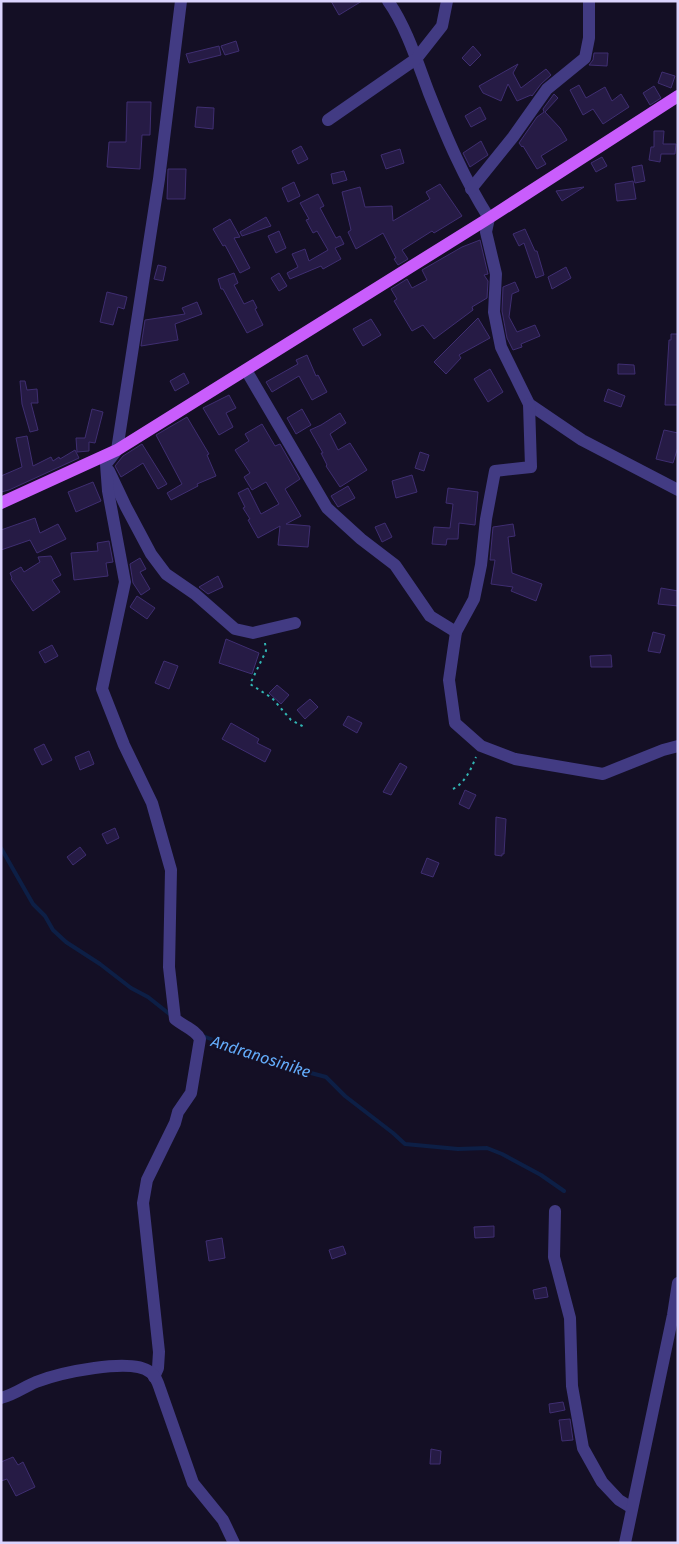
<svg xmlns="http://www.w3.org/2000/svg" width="679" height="1544" font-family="'Fira Sans',sans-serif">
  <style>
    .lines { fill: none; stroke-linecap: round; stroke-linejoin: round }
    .stream { stroke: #0d1f46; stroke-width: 4 }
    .building { fill: #261b45; stroke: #3f2e71 }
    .path { stroke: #31b5b4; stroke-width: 2; stroke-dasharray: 2.5 4; stroke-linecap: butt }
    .minor { stroke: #423b83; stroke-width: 12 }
    .major { stroke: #c95dfc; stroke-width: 12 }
    .labels { text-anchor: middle; stroke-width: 4.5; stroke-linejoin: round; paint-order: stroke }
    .water-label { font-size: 16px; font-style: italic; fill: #64adfc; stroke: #140f25 }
  </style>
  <rect width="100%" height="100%" fill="#140f25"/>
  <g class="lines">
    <g class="stream">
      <path d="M 1,848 L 33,904 L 45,916 L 53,930 L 66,942 L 100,964 L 131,988 L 148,997 L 172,1016"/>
      <path d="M 203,1036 L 249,1054 L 276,1060 L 292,1068 L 326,1077 L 345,1096 L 393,1133 L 405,1144 L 458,1149 L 487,1148 L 502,1154 L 541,1175 L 564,1191"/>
    </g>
  </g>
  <g class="building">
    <path d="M 331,1 L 362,1 L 339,15 Z"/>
    <path d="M 236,41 L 239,51 L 225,55 L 221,46 Z"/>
    <path d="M 219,46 L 221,55 L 189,63 L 186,54 Z"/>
    <path d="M 473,46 L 481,55 L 470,66 L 462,58 Z"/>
    <path d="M 594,53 L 608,53 L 607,66 L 589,65 L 593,60 Z"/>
    <path d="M 518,64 L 513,73 L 521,88 L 546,69 L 551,75 L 541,84 L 532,96 L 531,95 L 517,101 L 508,84 L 501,101 L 483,93 L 479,86 Z"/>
    <path d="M 662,72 L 675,76 L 671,88 L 658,83 Z"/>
    <path d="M 579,85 L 586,98 L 605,87 L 612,101 L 621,94 L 629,107 L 603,124 L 593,109 L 583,115 L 570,90 Z"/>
    <path d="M 654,86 L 661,98 L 650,105 L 643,93 Z"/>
    <path d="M 554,94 L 558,98 L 545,112 L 560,128 L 567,140 L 541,156 L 546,164 L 537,169 L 523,146 L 522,147 L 519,143 L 537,117 L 544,112 L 543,109 Z"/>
    <path d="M 127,102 L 151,102 L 150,135 L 142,135 L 140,169 L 107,167 L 109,142 L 126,142 Z"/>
    <path d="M 197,107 L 214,108 L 213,129 L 195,127 Z"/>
    <path d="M 480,107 L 486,119 L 471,127 L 465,116 Z"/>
    <path d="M 654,131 L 664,131 L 663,144 L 676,144 L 675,154 L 661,154 L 660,162 L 649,160 L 651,147 L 654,147 Z"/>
    <path d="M 481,141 L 488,155 L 470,167 L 463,153 Z"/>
    <path d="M 301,146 L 308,159 L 298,164 L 292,151 Z"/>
    <path d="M 400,149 L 404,163 L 386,169 L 381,155 Z"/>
    <path d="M 602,157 L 607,166 L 596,172 L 591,163 Z"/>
    <path d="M 642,165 L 645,181 L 635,183 L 632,167 Z"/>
    <path d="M 168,169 L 186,169 L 185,199 L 167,199 Z"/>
    <path d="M 344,171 L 347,180 L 333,184 L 331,174 Z"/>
    <path d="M 633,181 L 636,199 L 617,201 L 615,184 Z"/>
    <path d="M 294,182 L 300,196 L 288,202 L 282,188 Z"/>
    <path d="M 440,184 L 462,216 L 434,233 L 432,231 L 402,250 L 408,259 L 398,265 L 394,259 L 396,258 L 383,233 L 356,249 L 348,232 L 351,230 L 342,192 L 360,187 L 365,207 L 392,206 L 393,221 L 430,199 L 426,192 Z"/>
    <path d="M 584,187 L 562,201 L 556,191 Z"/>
    <path d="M 318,194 L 324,206 L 320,208 L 336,238 L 340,236 L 344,244 L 335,248 L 341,259 L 323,269 L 321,266 L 290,279 L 287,273 L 298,267 L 292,254 L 305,249 L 309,261 L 328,250 L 317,231 L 313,233 L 306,220 L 309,219 L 300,203 Z"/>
    <path d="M 266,217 L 271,226 L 242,236 L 240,232 Z"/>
    <path d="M 230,219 L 240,237 L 234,238 L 250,268 L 240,273 L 225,245 L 223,246 L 213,229 Z"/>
    <path d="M 525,229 L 535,251 L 537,251 L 544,275 L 536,278 L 524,243 L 519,246 L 513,234 Z"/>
    <path d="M 279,231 L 286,248 L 276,253 L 268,236 Z"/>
    <path d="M 480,240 L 488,274 L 484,275 L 488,281 L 487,298 L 472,307 L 473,310 L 434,339 L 423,325 L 412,331 L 394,301 L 397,299 L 391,289 L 407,279 L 412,288 L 427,280 L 422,270 L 462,247 Z"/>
    <path d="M 158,265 L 166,267 L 163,281 L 154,279 Z"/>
    <path d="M 566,267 L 571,278 L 552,289 L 548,277 Z"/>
    <path d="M 234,273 L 238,283 L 234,285 L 244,304 L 253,300 L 257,308 L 255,309 L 263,325 L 247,333 L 223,289 L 221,289 L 218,279 Z"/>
    <path d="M 279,273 L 287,286 L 279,291 L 271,278 Z"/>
    <path d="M 515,282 L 519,291 L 512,294 L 509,317 L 517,332 L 535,325 L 540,336 L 521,344 L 522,347 L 513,350 L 507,338 L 502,311 L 503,287 Z"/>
    <path d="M 107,292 L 127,297 L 124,309 L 118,307 L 113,325 L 100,322 Z"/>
    <path d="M 197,302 L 202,314 L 175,324 L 178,340 L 141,346 L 145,320 L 185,314 L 182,308 Z"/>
    <path d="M 478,318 L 490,338 L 459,355 L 461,358 L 446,374 L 434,362 Z"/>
    <path d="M 371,319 L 381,335 L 363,346 L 353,329 Z"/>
    <path d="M 671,334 L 678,334 L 678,405 L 665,405 L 669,340 L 671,340 Z"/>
    <path d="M 307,355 L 316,376 L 318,375 L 327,392 L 312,400 L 299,376 L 272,392 L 266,382 L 298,364 L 296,360 Z"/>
    <path d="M 618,364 L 634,365 L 635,374 L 618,374 Z"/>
    <path d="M 490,369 L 503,392 L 488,402 L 474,379 Z"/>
    <path d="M 184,373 L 189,383 L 175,391 L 170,381 Z"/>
    <path d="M 20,381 L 25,381 L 27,390 L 37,389 L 38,403 L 31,403 L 38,430 L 30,432 L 22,404 Z"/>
    <path d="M 608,389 L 625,396 L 621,407 L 604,401 Z"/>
    <path d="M 229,395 L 236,408 L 226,413 L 233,427 L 219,435 L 203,408 Z"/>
    <path d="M 92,409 L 103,412 L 95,443 L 89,442 L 89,451 L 77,452 L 76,438 L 85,438 Z"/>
    <path d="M 302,409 L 311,425 L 296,434 L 287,418 Z"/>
    <path d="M 340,413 L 346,423 L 330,434 L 338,450 L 350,443 L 367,470 L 340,487 L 326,466 L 327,465 L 321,453 L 323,453 L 310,430 L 321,425 Z"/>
    <path d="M 187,417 L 209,454 L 207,455 L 216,476 L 197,484 L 198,486 L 171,500 L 167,493 L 182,484 L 156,435 Z"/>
    <path d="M 262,424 L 275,446 L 280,444 L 300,479 L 285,489 L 301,516 L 286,524 L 310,526 L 308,547 L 278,545 L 280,526 L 258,538 L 248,520 L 250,519 L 243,508 L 245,507 L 238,493 L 248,488 L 261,514 L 279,504 L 266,482 L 252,490 L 244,477 L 250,473 L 235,450 L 249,441 L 245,434 Z"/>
    <path d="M 664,430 L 678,433 L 678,447 L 673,463 L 656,459 Z"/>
    <path d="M 27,436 L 33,466 L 51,457 L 53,461 L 59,457 L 60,459 L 75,450 L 79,458 L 9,490 L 1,492 L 1,476 L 22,467 L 16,438 Z"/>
    <path d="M 142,444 L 167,484 L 158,489 L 143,463 L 121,477 L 115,466 L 123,456 Z"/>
    <path d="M 420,452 L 429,455 L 424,471 L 415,468 Z"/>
    <path d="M 412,475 L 417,492 L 396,498 L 392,481 Z"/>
    <path d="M 93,482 L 101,501 L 76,512 L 68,492 Z"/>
    <path d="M 348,486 L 355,498 L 338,507 L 331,496 Z"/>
    <path d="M 448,488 L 478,492 L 475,525 L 459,523 L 458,539 L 447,539 L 446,545 L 432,544 L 434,527 L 450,528 L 453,504 L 446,503 Z"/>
    <path d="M 35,518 L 40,533 L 58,524 L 66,539 L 37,553 L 30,540 L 1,550 L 1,530 Z"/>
    <path d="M 385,523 L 392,537 L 382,542 L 375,527 Z"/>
    <path d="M 513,524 L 515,536 L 508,537 L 512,573 L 542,584 L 536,601 L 511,591 L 513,587 L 491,584 L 495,560 L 490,560 L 493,527 Z"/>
    <path d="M 109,541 L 113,562 L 106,563 L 108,576 L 74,580 L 71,553 L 98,551 L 97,543 Z"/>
    <path d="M 51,556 L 61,575 L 52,580 L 60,592 L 33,611 L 11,579 L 12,578 L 10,573 L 21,567 L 24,572 L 40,562 L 38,557 Z"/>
    <path d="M 140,558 L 146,569 L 140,572 L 150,589 L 141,595 L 133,583 L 130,564 Z"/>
    <path d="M 218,576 L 223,587 L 208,594 L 199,587 Z"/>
    <path d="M 661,588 L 678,591 L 678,606 L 658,604 Z"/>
    <path d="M 137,596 L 155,608 L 147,619 L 130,607 Z"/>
    <path d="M 653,632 L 665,635 L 660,653 L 648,651 Z"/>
    <path d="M 226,639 L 259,653 L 252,674 L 219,663 Z"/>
    <path d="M 52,645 L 58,656 L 45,663 L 39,652 Z"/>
    <path d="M 611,655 L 612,667 L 591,667 L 590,656 Z"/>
    <path d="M 164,661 L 178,666 L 169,689 L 155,683 Z"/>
    <path d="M 277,685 L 289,695 L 281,704 L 269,693 Z"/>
    <path d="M 310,699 L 318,707 L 305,719 L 297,710 Z"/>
    <path d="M 348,716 L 362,723 L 357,733 L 343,725 Z"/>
    <path d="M 231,723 L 259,739 L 257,743 L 271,750 L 265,762 L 222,739 Z"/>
    <path d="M 44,744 L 52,760 L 42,765 L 34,749 Z"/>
    <path d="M 89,751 L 94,764 L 80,770 L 75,757 Z"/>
    <path d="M 400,763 L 407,767 L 391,795 L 383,792 Z"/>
    <path d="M 465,790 L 476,795 L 469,809 L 459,804 Z"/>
    <path d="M 496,817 L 506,819 L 504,854 L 502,854 L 502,856 L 495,855 Z"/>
    <path d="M 115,828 L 119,838 L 107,844 L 102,834 Z"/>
    <path d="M 80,847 L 86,855 L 73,865 L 67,857 Z"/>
    <path d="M 427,858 L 439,863 L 433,877 L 421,873 Z"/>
    <path d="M 494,1226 L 494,1237 L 475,1238 L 474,1227 Z"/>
    <path d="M 222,1238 L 225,1258 L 209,1261 L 206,1241 Z"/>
    <path d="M 343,1246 L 346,1254 L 332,1259 L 329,1250 Z"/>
    <path d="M 546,1287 L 548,1297 L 535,1299 L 533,1290 Z"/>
    <path d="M 563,1402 L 565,1410 L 550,1413 L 549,1404 Z"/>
    <path d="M 570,1419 L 573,1440 L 562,1441 L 559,1420 Z"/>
    <path d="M 431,1449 L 441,1451 L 440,1464 L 430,1464 Z"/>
    <path d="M 13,1457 L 18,1465 L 23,1462 L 35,1487 L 16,1496 L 7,1479 L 1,1481 L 1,1462 Z"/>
  </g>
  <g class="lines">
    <g class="path">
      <path d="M 265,643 L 266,651 L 250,684 L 272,698 L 291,720 L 306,728"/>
      <path d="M 453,789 C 465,783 471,769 476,757"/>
    </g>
    <g class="minor">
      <path d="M 388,1 C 406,26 418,64 429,93 C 446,136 464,179 489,218 L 486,232 L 496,274 L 494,312 L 501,347 L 529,404 L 582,440 L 678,490"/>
      <path d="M 328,120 L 416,59 L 442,26 L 447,1"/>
      <path d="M 471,189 L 513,137 L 547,89 L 585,58 L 589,38 L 589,1"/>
      <path d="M 246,370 L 327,508 L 361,539 L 395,565 L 430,616 L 456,632"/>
      <path d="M 529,404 L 531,467 L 495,471 L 486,519 L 481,565 L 474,599 L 456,632 L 449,680 L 455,723 L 481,746 L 515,759 L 603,774 L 663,750 L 678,746"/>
      <path d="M 109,471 L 126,507 L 151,554 L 166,574 L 195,594 L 235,629 L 253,633 L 295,623"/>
      <path d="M 555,1211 L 554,1257 L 570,1318 L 572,1386 L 583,1448 L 602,1482 L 619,1500 L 632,1508"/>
      <path d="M 154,1377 L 158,1368 L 159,1352 L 143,1203 L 147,1180 L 175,1123 L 178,1112 L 191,1093 L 200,1039 C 196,1030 183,1026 175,1019 L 169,967 L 171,870 L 152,803 L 124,745 L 102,689 L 125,582 L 108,491 L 106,464 L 117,450 L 159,179 L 181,1"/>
      <path d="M 1,1398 C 14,1395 24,1387 36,1382 C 59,1373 131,1357 150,1372 C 156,1376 158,1383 160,1389 L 193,1483 L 223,1520 L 234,1543"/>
      <path d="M 625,1543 L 673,1315 L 678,1283"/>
    </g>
    <path class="major" d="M 1,503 L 117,450 L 489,218 L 678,96"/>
  </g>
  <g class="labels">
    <g class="water-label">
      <text transform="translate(261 1056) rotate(18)" y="6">Andranosinike</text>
    </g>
  </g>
  <rect width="679" height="1544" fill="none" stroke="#dbd4fe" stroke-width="5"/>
</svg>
